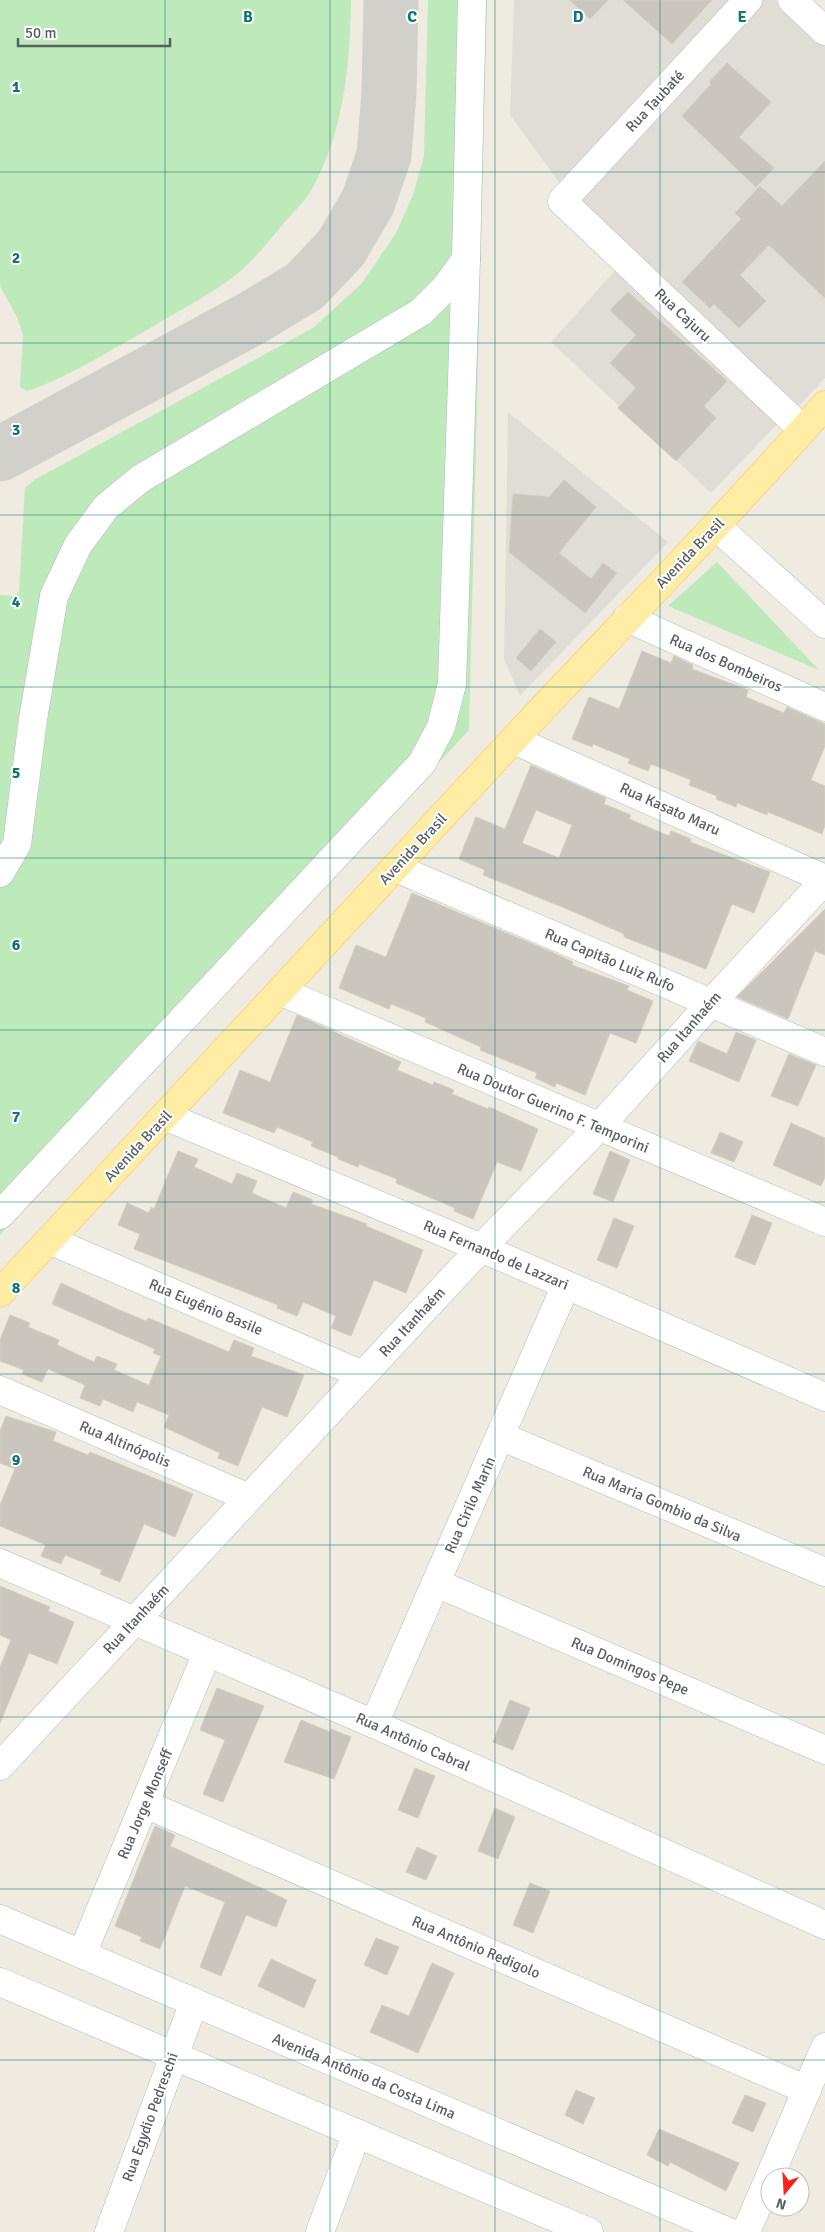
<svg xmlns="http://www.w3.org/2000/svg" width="825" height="2232" font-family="Signika,sans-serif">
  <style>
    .industrial { fill: #dfddd6 }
    .green { fill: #bde9bb }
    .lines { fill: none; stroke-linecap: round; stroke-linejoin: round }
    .taxiway { stroke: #d2d0cb; stroke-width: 55 }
    .building { fill: #cac6be; stroke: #d4cdbf; fill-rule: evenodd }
    .minor-casing { stroke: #b7bbc0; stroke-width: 29 }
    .major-casing { stroke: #ffc44a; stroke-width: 29 }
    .minor { stroke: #fff; stroke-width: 28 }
    .major { stroke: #ffeda6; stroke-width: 28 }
    .grid { fill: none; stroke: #0f766e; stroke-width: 1; stroke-opacity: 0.55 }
    .labels { text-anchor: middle; stroke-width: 4; stroke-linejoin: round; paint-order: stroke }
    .street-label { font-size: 15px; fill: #5a5f64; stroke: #fff }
    .grid-label { font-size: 16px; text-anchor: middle; font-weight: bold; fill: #0f766e; stroke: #fff; stroke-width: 4; stroke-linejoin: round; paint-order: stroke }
  </style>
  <rect width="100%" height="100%" fill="#efebe1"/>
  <g class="industrial">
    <path d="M 514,0 L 775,0 L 825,47 L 825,378 L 794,411 L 572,200 L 510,115 Z"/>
    <path d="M 620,265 L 779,422 L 711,493 L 551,342 Z"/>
    <path d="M 508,412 L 668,542 L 520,696 L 504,659 Z"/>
  </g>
  <g class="green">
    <path d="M 0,0 L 351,0 C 350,66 344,131 311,191 C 303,204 289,216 279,229 C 264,247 249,266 229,280 C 203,299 173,314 145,331 C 111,350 63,380 27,391 L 20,387 L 23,334 L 17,317 L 0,286 Z"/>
    <path d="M 428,0 L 487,0 L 469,730 L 0,1235 L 0,595 L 15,596 L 19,592 L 25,488 L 36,479 L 313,328 L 362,283 L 396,233 L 413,195 L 424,156 Z"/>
    <path d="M 717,562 L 819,670 L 668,606 Z"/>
  </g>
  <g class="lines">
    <path class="taxiway" d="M 0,454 L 254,317 L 305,286 L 341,248 L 368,202 L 384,155 L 389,93 L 391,0"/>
  </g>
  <g class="building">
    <path d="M 570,0 L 608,0 L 590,19 Z"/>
    <path d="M 623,0 L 712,0 L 672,44 Z"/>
    <path d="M 727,63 L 771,102 L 739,137 L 774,168 L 756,187 L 682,116 L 711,84 L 709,82 Z"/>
    <path d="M 825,161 L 825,298 L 769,245 L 740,275 L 766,301 L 739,328 L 714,304 L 710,308 L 682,282 L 741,219 L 735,213 L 760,186 L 782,206 Z"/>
    <path d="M 628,292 L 727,381 L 704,406 L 716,418 L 676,461 L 618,408 L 636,388 L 610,363 L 636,335 L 610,310 Z"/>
    <path d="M 564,480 L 596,507 L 559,553 L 591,579 L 603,563 L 617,573 L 585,613 L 509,552 L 513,494 L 549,497 Z"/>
    <path d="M 540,629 L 556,642 L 531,671 L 516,658 Z"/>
    <path d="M 642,651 L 671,663 L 674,656 L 693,665 L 692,669 L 748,690 L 746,697 L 784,713 L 787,707 L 825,724 L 825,746 L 811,780 L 825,786 L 825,825 L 822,834 L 768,812 L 767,815 L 737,803 L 736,807 L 716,799 L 717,796 L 689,785 L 691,780 L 651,764 L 648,771 L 628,763 L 630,759 L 593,744 L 592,747 L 572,739 L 589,697 L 619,709 Z"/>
    <path d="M 531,765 L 606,798 L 604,804 L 631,815 L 629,819 L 669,836 L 671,831 L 691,839 L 690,842 L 770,872 L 754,913 L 732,904 L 706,969 L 624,937 L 624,934 L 572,911 L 483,875 L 485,870 L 459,859 L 476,817 L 505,829 ZM 536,810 L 572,825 L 559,858 L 522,843 Z"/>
    <path d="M 412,893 L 547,950 L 573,962 L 572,965 L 629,986 L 627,990 L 653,1001 L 636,1043 L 610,1033 L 585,1095 L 556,1083 L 555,1087 L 535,1078 L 537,1073 L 480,1050 L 481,1047 L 425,1022 L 426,1018 L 391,1004 L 389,1009 L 339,988 L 356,945 L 386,957 Z"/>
    <path d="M 825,909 L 825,955 L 815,951 L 788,1019 L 737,997 Z"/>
    <path d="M 297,1015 L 401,1062 L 397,1070 L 433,1085 L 434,1082 L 454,1090 L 452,1094 L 488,1109 L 489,1107 L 538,1129 L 521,1171 L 497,1162 L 473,1219 L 454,1211 L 455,1208 L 396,1183 L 397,1179 L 359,1164 L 358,1167 L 338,1159 L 338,1157 L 311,1146 L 313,1142 L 277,1127 L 274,1133 L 223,1113 L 240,1070 L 270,1082 Z"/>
    <path d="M 736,1032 L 756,1040 L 739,1082 L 689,1061 L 698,1041 L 727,1054 Z"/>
    <path d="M 789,1054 L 816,1065 L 798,1106 L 771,1096 Z"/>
    <path d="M 791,1123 L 825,1138 L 825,1177 L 821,1186 L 773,1165 Z"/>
    <path d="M 720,1132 L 743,1142 L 734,1162 L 711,1153 Z"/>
    <path d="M 178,1151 L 198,1159 L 194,1167 L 232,1184 L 237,1173 L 257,1181 L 252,1193 L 286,1208 L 293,1192 L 313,1200 L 311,1204 L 367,1224 L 366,1226 L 423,1250 L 406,1293 L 374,1280 L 351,1336 L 331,1328 L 336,1316 L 303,1302 L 297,1316 L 277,1308 L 278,1305 L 134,1249 L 140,1234 L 118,1225 L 127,1203 L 149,1213 L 151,1207 L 154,1209 Z"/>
    <path d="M 610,1151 L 630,1160 L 613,1202 L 593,1194 Z"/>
    <path d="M 752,1215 L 772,1223 L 755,1265 L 735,1257 Z"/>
    <path d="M 614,1218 L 634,1226 L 617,1268 L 597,1260 Z"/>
    <path d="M 61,1283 L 117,1309 L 146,1321 L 148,1318 L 229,1352 L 234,1340 L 254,1348 L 251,1356 L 304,1375 L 287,1417 L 262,1407 L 238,1466 L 218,1458 L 220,1453 L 164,1427 L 169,1415 L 137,1402 L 133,1412 L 103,1399 L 100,1406 L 80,1398 L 85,1385 L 48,1369 L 42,1382 L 22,1374 L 24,1370 L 0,1361 L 0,1340 L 10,1315 L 30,1323 L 28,1327 L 59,1340 L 57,1345 L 94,1362 L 97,1356 L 117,1364 L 114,1370 L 149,1385 L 161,1356 L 153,1353 L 155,1349 L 52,1304 Z"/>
    <path d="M 6,1416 L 56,1432 L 53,1441 L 88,1455 L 90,1452 L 193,1494 L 175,1537 L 144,1524 L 120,1582 L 100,1574 L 102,1570 L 65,1555 L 61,1564 L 41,1556 L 46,1545 L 0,1526 L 0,1505 L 15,1469 L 0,1463 L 0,1431 Z"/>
    <path d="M 0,1586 L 50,1607 L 48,1611 L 74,1622 L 57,1664 L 29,1653 L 0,1723 L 0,1667 L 11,1640 L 0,1635 Z"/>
    <path d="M 217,1688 L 264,1706 L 223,1802 L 203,1794 L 225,1740 L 200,1730 Z"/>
    <path d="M 510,1700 L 530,1708 L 513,1750 L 493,1742 Z"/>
    <path d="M 301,1720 L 330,1732 L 331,1729 L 351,1737 L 334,1779 L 284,1762 Z"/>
    <path d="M 415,1768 L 435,1776 L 418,1818 L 398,1810 Z"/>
    <path d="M 495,1808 L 515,1817 L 498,1859 L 478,1851 Z"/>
    <path d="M 155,1826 L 175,1835 L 170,1846 L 287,1900 L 276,1927 L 246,1915 L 221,1976 L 200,1967 L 225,1902 L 185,1886 L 160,1949 L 140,1941 L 142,1937 L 115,1926 Z"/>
    <path d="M 417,1847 L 437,1856 L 426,1880 L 406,1872 Z"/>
    <path d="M 530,1883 L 550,1891 L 533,1933 L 513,1925 Z"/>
    <path d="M 376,1938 L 399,1947 L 387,1975 L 364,1965 Z"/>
    <path d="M 271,1959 L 316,1980 L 304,2008 L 258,1986 Z"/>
    <path d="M 432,1963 L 454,1973 L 418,2053 L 370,2032 L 382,2005 L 409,2016 Z"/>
    <path d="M 576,2090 L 595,2098 L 583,2124 L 565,2115 Z"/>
    <path d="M 745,2095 L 766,2103 L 753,2132 L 732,2123 Z"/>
    <path d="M 659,2129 L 739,2163 L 726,2191 L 670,2162 L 668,2166 L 647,2155 Z"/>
  </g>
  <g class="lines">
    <g class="minor-casing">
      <g id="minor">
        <path d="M 748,0 L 562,201 L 803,430"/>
        <path d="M 792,0 L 825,31"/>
        <path d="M 716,526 L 825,624"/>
        <path d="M 627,618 L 825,707"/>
        <path d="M 514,740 L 825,879"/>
        <path d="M 396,868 L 825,1052"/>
        <path d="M 0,873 L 17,844 L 33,719 L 54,596 L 78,545 L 106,507 L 140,479 L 421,312 L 446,287 L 466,259"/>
        <path d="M 282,992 L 825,1222"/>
        <path d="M 165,1116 L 481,1248 L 825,1397"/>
        <path d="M 0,1215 L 422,763 L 441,727 L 452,684 L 466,259 L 472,0"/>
        <path d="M 49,1240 L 363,1375"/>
        <path d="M 0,1390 L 249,1498"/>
        <path d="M 500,1436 L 825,1572"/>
        <path d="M 0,1563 L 374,1724 L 825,1925"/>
        <path d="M 436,1583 L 825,1750"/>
        <path d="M 374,1724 L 566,1285"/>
        <path d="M 0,1766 L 481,1248 L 599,1127 L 711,1003 L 825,880"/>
        <path d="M 145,1804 L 807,2090"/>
        <path d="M 0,1919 L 729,2232"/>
        <path d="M 82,1954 L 207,1653"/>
        <path d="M 0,1982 L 589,2232"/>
        <path d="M 109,2232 L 194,2002"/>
        <path d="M 320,2232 L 357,2133"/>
        <path d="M 746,2232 L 825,2047"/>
      </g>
    </g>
    <g class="major-casing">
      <path id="major" d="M 0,1293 C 172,1109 343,924 514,739 C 618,628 725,519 825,405"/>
    </g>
    <use href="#minor" class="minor"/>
    <use href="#major" class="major"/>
  </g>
  <path class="grid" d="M 165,0 L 165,2232M 330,0 L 330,2232M 495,0 L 495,2232M 660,0 L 660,2232M 0,172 L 825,172M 0,343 L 825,343M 0,515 L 825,515M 0,687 L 825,687M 0,858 L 825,858M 0,1030 L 825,1030M 0,1202 L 825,1202M 0,1374 L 825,1374M 0,1545 L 825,1545M 0,1717 L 825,1717M 0,1889 L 825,1889M 0,2060 L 825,2060"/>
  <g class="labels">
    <g class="street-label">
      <text transform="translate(655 101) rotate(-47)" y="5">Rua Taubaté</text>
      <text transform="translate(683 315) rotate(43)" y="5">Rua Cajuru</text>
      <text transform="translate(690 553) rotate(-46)" y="5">Avenida Brasil</text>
      <text transform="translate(726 663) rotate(24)" y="5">Rua dos Bombeiros</text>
      <text transform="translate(670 809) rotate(24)" y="5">Rua Kasato Maru</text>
      <text transform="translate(413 849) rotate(-47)" y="5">Avenida Brasil</text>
      <text transform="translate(610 960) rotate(23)" y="5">Rua Capitão Luiz Rufo</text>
      <text transform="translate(689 1027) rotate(-49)" y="5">Rua Itanhaém</text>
      <text transform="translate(553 1108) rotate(23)" y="5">Rua Doutor Guerino F. Temporini</text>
      <text transform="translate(138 1146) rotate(-47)" y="5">Avenida Brasil</text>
      <text transform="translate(496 1255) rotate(23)" y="5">Rua Fernando de Lazzari</text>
      <text transform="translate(206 1307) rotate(23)" y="5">Rua Eugênio Basile</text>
      <text transform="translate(412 1322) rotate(-47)" y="5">Rua Itanhaém</text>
      <text transform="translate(125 1444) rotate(23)" y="5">Rua Altinópolis</text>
      <text transform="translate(662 1504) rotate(23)" y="5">Rua Maria Gombio da Silva</text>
      <text transform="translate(470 1505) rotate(-66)" y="5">Rua Cirilo Marin</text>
      <text transform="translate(136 1619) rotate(-47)" y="5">Rua Itanhaém</text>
      <text transform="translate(630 1666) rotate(23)" y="5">Rua Domingos Pepe</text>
      <text transform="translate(413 1742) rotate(24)" y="5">Rua Antônio Cabral</text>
      <text transform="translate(145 1804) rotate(-67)" y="5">Rua Jorge Monseff</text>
      <text transform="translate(476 1947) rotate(23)" y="5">Rua Antônio Redigolo</text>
      <text transform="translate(364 2076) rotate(23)" y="5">Avenida Antônio da Costa Lima</text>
      <text transform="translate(150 2117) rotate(-70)" y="5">Rua Egydio Pedreschi</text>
    </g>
  </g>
  <g class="grid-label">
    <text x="248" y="22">B</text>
    <text x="412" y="22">C</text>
    <text x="578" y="22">D</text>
    <text x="742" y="22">E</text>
    <text x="16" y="92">1</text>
    <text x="16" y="263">2</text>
    <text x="16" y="435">3</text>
    <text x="16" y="607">4</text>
    <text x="16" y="778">5</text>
    <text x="16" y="950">6</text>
    <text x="16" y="1122">7</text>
    <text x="16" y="1293">8</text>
    <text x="16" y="1465">9</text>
  </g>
  <g transform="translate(785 2192) rotate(198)"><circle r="24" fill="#ffffff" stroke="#bdbfc1"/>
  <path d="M0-4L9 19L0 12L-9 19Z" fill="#fc211a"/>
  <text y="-8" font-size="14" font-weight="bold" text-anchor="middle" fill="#5a5f64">N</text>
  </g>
  <path d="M18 38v8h152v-8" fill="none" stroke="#5a5f64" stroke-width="2.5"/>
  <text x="25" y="38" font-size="15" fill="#5a5f64" stroke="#ffffff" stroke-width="4" paint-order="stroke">50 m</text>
</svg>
